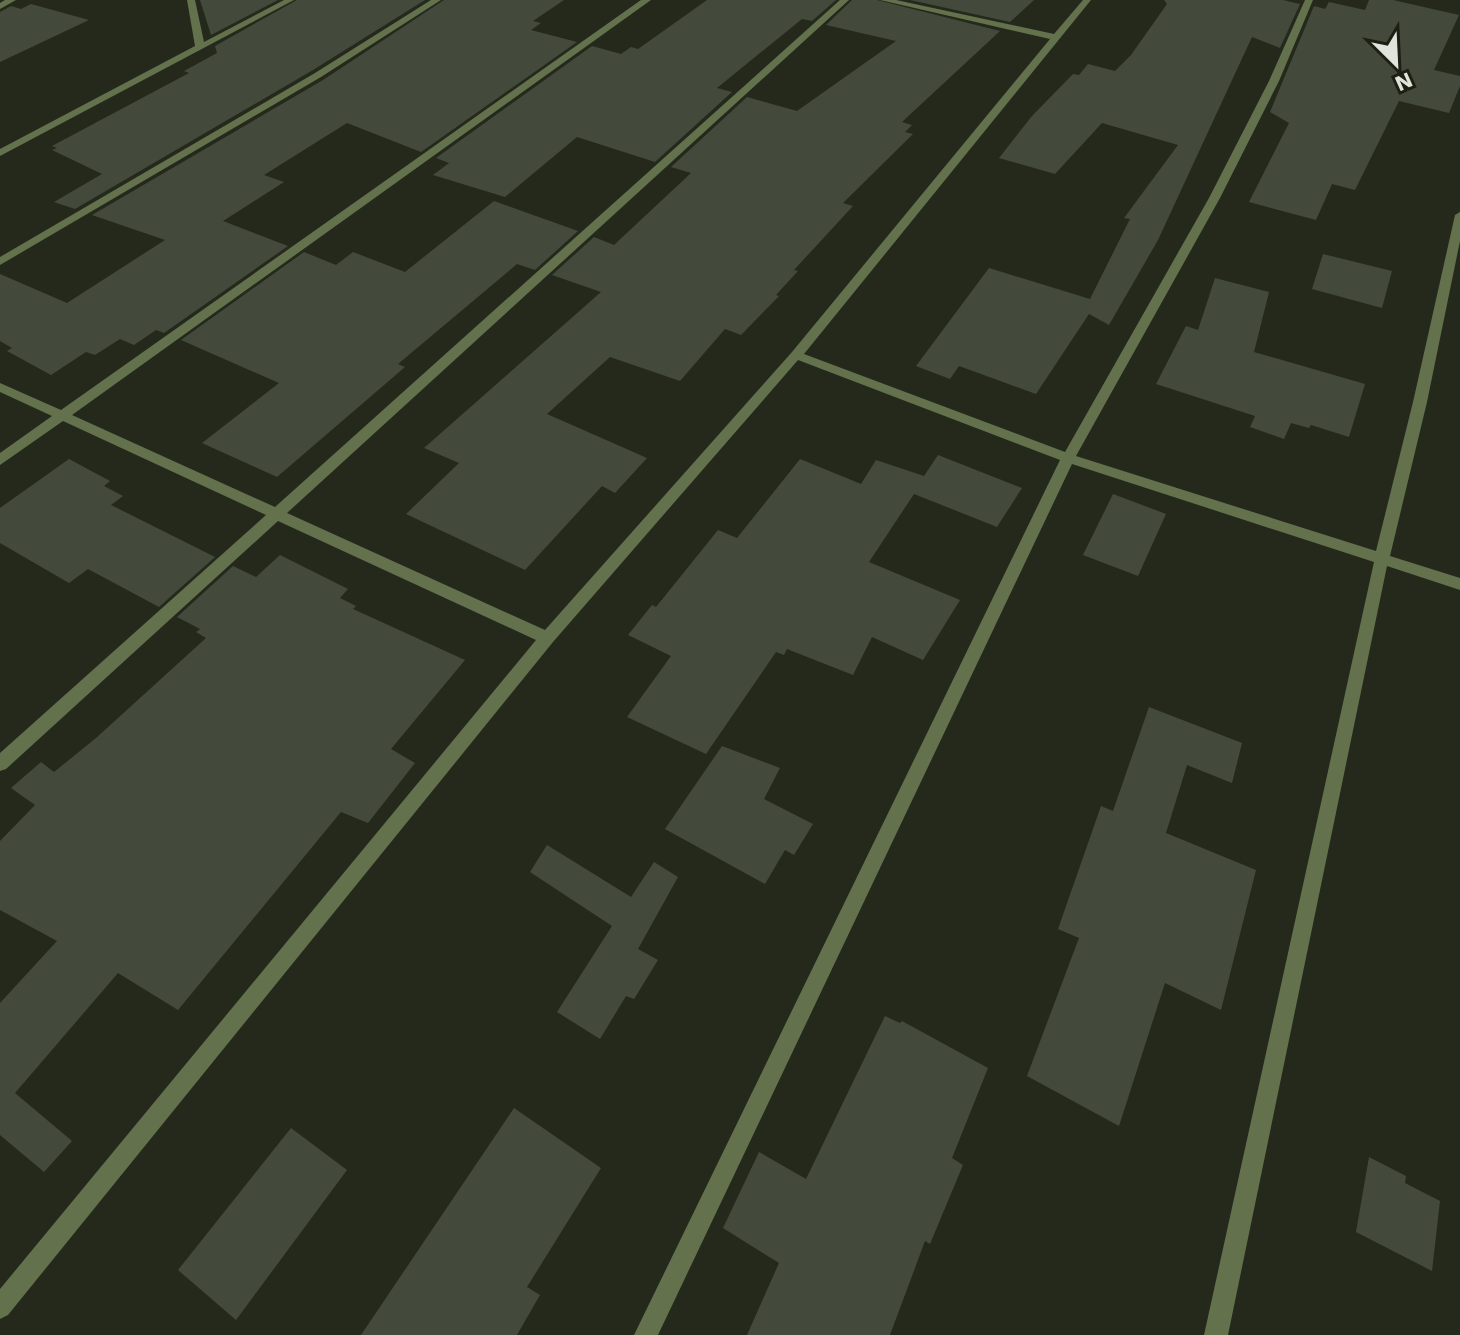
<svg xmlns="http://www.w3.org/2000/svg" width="1460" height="1335" font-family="'Work Sans',sans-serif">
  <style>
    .building { fill: #444a3b }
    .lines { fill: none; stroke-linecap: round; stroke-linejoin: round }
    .minor { fill: #63714d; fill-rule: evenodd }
  </style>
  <rect width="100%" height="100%" fill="#24291c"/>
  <g class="building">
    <path d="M 200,0 L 278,0 L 211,35 Z"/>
    <path d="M 297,0 L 425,0 L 313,70 L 75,209 L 54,202 L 102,174 L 52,150 L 57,148 L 52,146 L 189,73 L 184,71 L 217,53 L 215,46 Z"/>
    <path d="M 444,0 L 564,0 L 533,21 L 541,23 L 531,30 L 577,42 L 421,152 L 347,123 L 264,175 L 284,182 L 223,221 L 288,246 L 164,333 L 156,330 L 134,345 L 120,339 L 95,355 L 86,352 L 51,375 L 7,351 L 12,348 L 0,341 L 0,274 L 67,303 L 165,240 L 92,215 L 323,80 Z"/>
    <path d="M 707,0 L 836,0 L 812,21 L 802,19 L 717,88 L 732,92 L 655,162 L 577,137 L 505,197 L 433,175 L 449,163 L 436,158 L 592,46 L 621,54 L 631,47 L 638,49 Z"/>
    <path d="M 852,0 L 877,0 L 1000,31 L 902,122 L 912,125 L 905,132 L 913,134 L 843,203 L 853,206 L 794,270 L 798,271 L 776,295 L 779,296 L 741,335 L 725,329 L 680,381 L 610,357 L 547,414 L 647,458 L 615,493 L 602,486 L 525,570 L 406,514 L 459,463 L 424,448 L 601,292 L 552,275 L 594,237 L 614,245 L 691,173 L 671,167 L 747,97 L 797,111 L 896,41 L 826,25 Z"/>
    <path d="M 910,0 L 1034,0 L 1010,22 Z"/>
    <path d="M 1164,0 L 1283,0 L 1300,4 L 1280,48 L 1252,37 L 1158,240 L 1109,325 L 1089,314 L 1036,394 L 959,366 L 950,379 L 916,366 L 989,268 L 1090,299 L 1130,219 L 1124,218 L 1178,145 L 1102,123 L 1055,174 L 999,158 L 1032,116 L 1073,74 L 1079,75 L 1088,64 L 1115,71 L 1131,55 L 1167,4 Z"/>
    <path d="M 1369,0 L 1393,0 L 1459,15 L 1434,70 L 1460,76 L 1460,86 L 1449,113 L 1399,101 L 1355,190 L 1332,184 L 1316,220 L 1249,202 L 1289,123 L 1270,112 L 1314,6 L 1325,9 L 1329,2 L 1365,10 Z"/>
    <path d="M 31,4 L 89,20 L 0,62 L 0,12 L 11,6 L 21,9 Z"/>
    <path d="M 494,201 L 578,231 L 535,270 L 517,264 L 398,364 L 405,367 L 277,477 L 202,443 L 279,383 L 181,340 L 304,252 L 336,265 L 353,252 L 405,272 Z"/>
    <path d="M 1323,254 L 1392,271 L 1382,308 L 1312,289 Z"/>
    <path d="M 1215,278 L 1269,292 L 1254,352 L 1365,384 L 1349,437 L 1311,425 L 1309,428 L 1291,423 L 1284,439 L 1250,427 L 1255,416 L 1156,384 L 1186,326 L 1198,330 Z"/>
    <path d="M 938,455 L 1022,488 L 997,527 L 914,494 L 869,562 L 960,600 L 923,660 L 872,637 L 853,675 L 787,649 L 784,655 L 776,652 L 706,754 L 627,717 L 671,656 L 628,635 L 652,605 L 656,607 L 718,530 L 737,538 L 800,459 L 861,484 L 876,460 L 924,476 Z"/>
    <path d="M 69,459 L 110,481 L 104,486 L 123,496 L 111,505 L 215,557 L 159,607 L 88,569 L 69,583 L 0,543 L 0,508 Z"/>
    <path d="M 1113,494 L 1166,514 L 1138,576 L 1083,555 Z"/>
    <path d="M 280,555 L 348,589 L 340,598 L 356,606 L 353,609 L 465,660 L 391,749 L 415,763 L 368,823 L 341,812 L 178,1010 L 118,973 L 15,1093 L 72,1141 L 44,1172 L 0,1135 L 0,1003 L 57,941 L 0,910 L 0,841 L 35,805 L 11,788 L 41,762 L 54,772 L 96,738 L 206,638 L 196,632 L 200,629 L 177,617 L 233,566 L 256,577 Z"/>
    <path d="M 1149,707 L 1242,743 L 1232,783 L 1187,765 L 1166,833 L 1256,870 L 1221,1010 L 1165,983 L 1119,1126 L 1027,1076 L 1079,938 L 1058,929 L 1101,806 L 1113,811 Z"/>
    <path d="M 722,746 L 780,768 L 764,799 L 813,824 L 794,855 L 785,850 L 765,884 L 665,829 Z"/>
    <path d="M 547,845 L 631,897 L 654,862 L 678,877 L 638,949 L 658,960 L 634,999 L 626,996 L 600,1039 L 557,1012 L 612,926 L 530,872 Z"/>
    <path d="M 885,1016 L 900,1023 L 902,1021 L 988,1068 L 952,1158 L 963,1165 L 930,1244 L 925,1241 L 890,1335 L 747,1335 L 779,1263 L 723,1228 L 759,1152 L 806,1179 Z"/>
    <path d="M 514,1108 L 601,1168 L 527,1287 L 540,1295 L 517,1335 L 361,1335 Z"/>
    <path d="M 291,1128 L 347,1170 L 236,1320 L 178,1270 Z"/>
    <path d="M 1369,1157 L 1406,1176 L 1405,1183 L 1440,1201 L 1432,1271 L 1356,1232 Z"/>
  </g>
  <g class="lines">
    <g class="minor">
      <path d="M 5,0 L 16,0 L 0,9 L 0,3 Z"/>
      <path d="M 187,0 L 195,0 L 204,42 L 284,0 L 294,0 L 0,156 L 0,149 L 195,46 Z"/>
      <path d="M 431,0 L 441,0 L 321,77 L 0,265 L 0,257 L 315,73 Z"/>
      <path d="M 641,0 L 651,0 L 72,415 L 275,507 L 840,0 L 849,0 L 287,513 L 545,630 L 792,352 L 1050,39 L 880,0 L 896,0 L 1054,34 L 1083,0 L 1091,0 L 804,354 L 1065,452 L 1209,198 L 1269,81 L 1305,0 L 1313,0 L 1279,81 L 1220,198 L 1076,456 L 1376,551 L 1413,402 L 1455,215 L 1460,212 L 1460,241 L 1427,402 L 1390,556 L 1460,578 L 1460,590 L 1387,566 L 1228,1335 L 1204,1335 L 1374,562 L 1072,464 L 658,1335 L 634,1335 L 1060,460 L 798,360 L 553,642 L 8,1315 L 0,1319 L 0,1289 L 536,640 L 278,521 L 6,769 L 0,771 L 0,753 L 266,515 L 63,421 L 0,465 L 0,453 L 52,416 L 0,392 L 0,383 L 61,410 Z"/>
    </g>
  </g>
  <g transform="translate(1396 64) rotate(156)" stroke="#1b2013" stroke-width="6" paint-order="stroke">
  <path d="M0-6L14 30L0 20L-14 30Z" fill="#e1e4dc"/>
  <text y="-12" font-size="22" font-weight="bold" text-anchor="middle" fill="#e1e4dc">N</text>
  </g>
</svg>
